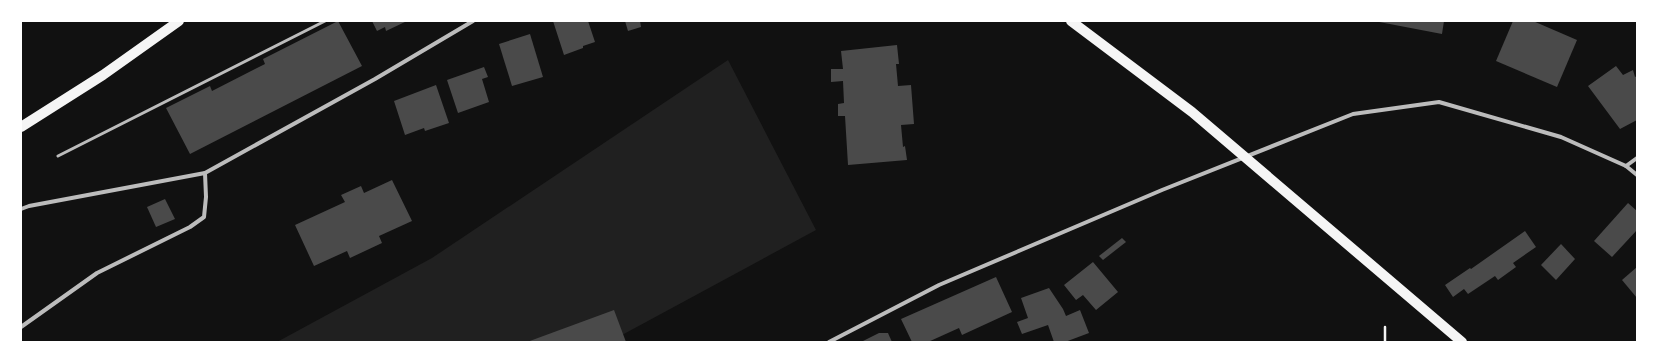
<svg xmlns="http://www.w3.org/2000/svg" width="1658" height="363" font-family="Raleway,sans-serif">
  <style>
    .green { fill: #202020 }
    .building { fill: #4a4a4a }
    .lines { fill: none; stroke-linecap: round; stroke-linejoin: round }
    .path { stroke: #f5f5f5; stroke-width: 2.5 }
    .service { stroke: #bcbcbc; stroke-width: 3 }
    .minor { stroke: #bcbcbc; stroke-width: 4 }
    .primary { stroke: #f5f5f5; stroke-width: 10 }
  </style>
  <rect width="100%" height="100%" fill="#111"/>
  <path class="green" d="M 728,60 L 816,230 L 609,342 L 277,342 L 432,258 Z"/>
  <g class="building">
    <path d="M 338,21 L 362,66 L 190,154 L 166,108 L 210,86 L 212,91 L 265,64 L 263,59 Z"/>
    <path d="M 372,21 L 407,21 L 386,31 L 385,27 L 377,31 Z"/>
    <path d="M 553,21 L 588,21 L 595,42 L 583,46 L 583,48 L 564,55 Z"/>
    <path d="M 625,21 L 640,21 L 641,27 L 628,31 Z"/>
    <path d="M 1374,21 L 1444,21 L 1442,34 Z"/>
    <path d="M 1513,21 L 1533,21 L 1577,40 L 1557,87 L 1496,61 Z"/>
    <path d="M 530,34 L 543,77 L 512,86 L 499,44 Z"/>
    <path d="M 897,45 L 899,64 L 896,64 L 898,86 L 911,85 L 914,124 L 901,125 L 903,147 L 905,146 L 907,160 L 848,165 L 845,116 L 838,116 L 838,104 L 844,103 L 843,81 L 831,82 L 831,69 L 843,69 L 841,51 Z"/>
    <path d="M 1616,66 L 1623,75 L 1633,70 L 1635,77 L 1637,76 L 1637,120 L 1620,129 L 1588,86 Z"/>
    <path d="M 484,67 L 488,77 L 482,79 L 489,102 L 458,113 L 447,80 Z"/>
    <path d="M 436,85 L 449,123 L 425,131 L 424,128 L 405,135 L 394,101 Z"/>
    <path d="M 392,180 L 412,221 L 379,236 L 382,243 L 350,258 L 347,251 L 314,266 L 295,225 L 345,202 L 341,195 L 361,186 L 364,193 Z"/>
    <path d="M 165,199 L 175,219 L 156,227 L 147,207 Z"/>
    <path d="M 1628,203 L 1637,211 L 1637,230 L 1612,257 L 1594,241 Z"/>
    <path d="M 1525,231 L 1536,247 L 1513,263 L 1516,267 L 1498,280 L 1495,276 L 1468,294 L 1464,289 L 1453,297 L 1445,285 L 1470,268 L 1471,269 Z"/>
    <path d="M 1122,238 L 1126,242 L 1103,260 L 1099,256 Z"/>
    <path d="M 1561,244 L 1575,259 L 1556,280 L 1541,265 Z"/>
    <path d="M 1093,262 L 1118,292 L 1096,310 L 1083,295 L 1076,300 L 1064,285 Z"/>
    <path d="M 1637,267 L 1637,298 L 1622,280 Z"/>
    <path d="M 996,277 L 1012,312 L 962,335 L 959,328 L 928,342 L 912,342 L 901,319 Z"/>
    <path d="M 1049,288 L 1063,309 L 1066,316 L 1080,310 L 1089,333 L 1065,342 L 1054,342 L 1048,325 L 1022,334 L 1017,322 L 1028,318 L 1021,298 Z"/>
    <path d="M 614,310 L 626,342 L 527,342 Z"/>
    <path d="M 879,333 L 888,333 L 892,342 L 861,342 Z"/>
  </g>
  <g class="lines">
    <path class="path" d="M 1385,342 L 1385,327"/>
    <path class="service" d="M 58,156 L 325,21"/>
    <g class="minor">
      <path d="M 1626,166 L 1637,158"/>
      <path d="M 21,209 L 29,206 L 205,173 L 375,79 L 473,21"/>
      <path d="M 21,327 L 97,273 L 190,227 L 204,217 L 206,197 L 205,173"/>
      <path d="M 829,342 L 939,285 L 1162,190 L 1353,114 L 1439,102 L 1561,137 L 1626,166 L 1637,175"/>
    </g>
    <g class="primary">
      <path d="M 1071,21 L 1192,112 L 1462,342"/>
      <path d="M 21,127 L 103,75 L 179,21"/>
    </g>
  </g>
  <rect width="1658" height="363" fill="none" stroke="#ffffff" stroke-width="44"/>
</svg>
